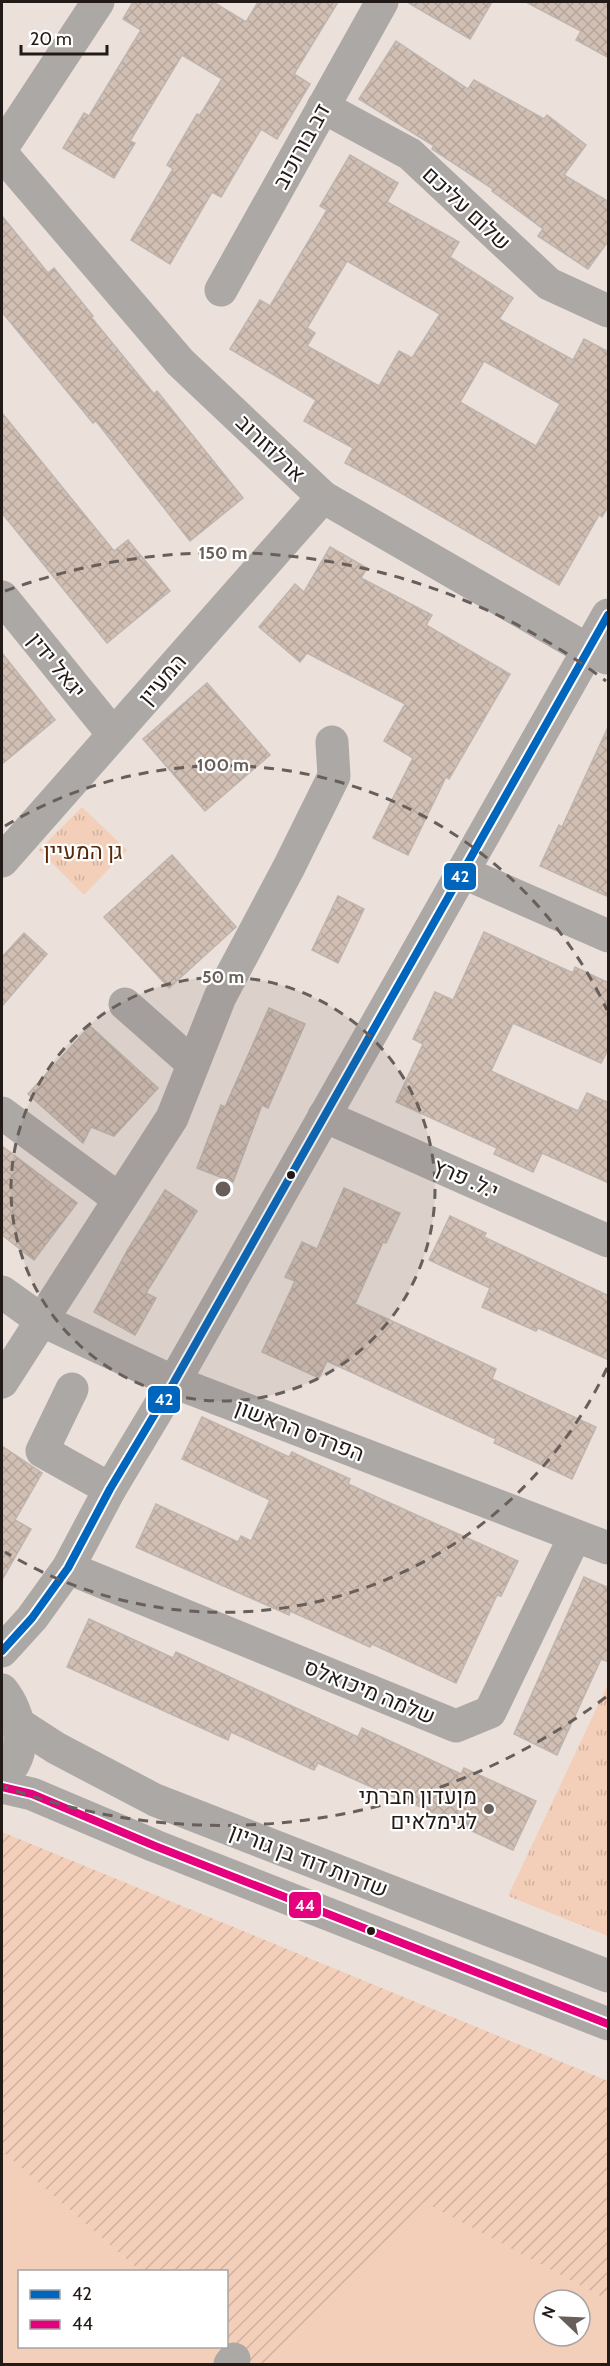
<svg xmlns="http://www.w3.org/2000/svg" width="610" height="2366" font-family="Cabin,Heebo,sans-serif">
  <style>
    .grass { fill: #f3cfba; fill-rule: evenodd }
    .park { fill: url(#park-tufts) }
    .garden { fill: url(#garden-furrows) }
    .building { fill: url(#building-cross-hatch); stroke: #beb5b0; stroke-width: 1.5; fill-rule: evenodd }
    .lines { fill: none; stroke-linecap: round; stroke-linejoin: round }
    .minor { stroke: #aca8a6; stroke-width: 33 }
    .bus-1-casing { stroke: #fff; stroke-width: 12 }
    .bus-2-casing { stroke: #fff; stroke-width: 12 }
    .bus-1 { stroke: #0065bd; stroke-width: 8 }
    .bus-2 { stroke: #e5007d; stroke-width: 8 }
    .ring { fill: none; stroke: #685f5b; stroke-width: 3; stroke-dasharray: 10 8 }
    .bus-dot { fill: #221a16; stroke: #fff; stroke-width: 2 }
    .poi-dot { fill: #685f5b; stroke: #fff; stroke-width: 2 }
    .labels { text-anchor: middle; stroke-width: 4.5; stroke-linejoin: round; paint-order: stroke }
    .street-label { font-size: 22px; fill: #221a16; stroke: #fff }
    .park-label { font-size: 22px; fill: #572908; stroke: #fff }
    .poi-label { font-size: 22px; fill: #221a16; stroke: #fff; text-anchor: end }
    .centre { fill: #685f5b; stroke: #fff; stroke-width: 3 }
    .ring-label { font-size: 18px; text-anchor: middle; font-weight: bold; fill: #685f5b; stroke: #fff; stroke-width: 4.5; stroke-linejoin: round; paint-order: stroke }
    .line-badge { stroke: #fff; stroke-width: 2 }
    .badge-label { font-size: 16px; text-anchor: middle; font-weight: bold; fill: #fff }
  </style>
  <defs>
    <pattern id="park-tufts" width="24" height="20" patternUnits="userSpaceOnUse" patternTransform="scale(1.5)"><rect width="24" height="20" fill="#f3cfba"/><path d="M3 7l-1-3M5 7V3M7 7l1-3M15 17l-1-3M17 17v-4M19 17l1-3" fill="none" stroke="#d0b19f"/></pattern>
    <pattern id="garden-furrows" width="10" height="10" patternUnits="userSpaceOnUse" patternTransform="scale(1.5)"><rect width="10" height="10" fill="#f3cfba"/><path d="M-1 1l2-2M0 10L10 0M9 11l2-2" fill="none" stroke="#d0b19f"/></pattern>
    <pattern id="building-cross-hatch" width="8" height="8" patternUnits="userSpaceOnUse" patternTransform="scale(1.5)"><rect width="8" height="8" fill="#d2bfb4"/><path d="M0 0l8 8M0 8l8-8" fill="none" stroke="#b4a49a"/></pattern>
  </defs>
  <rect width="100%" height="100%" fill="#ebe0da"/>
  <g class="grass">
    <path d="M 2,2151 L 140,2271 L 20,2272 L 20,2346 L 226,2346 L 248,2364 L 2,2364 Z"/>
    <path d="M 424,2201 L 608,2300 L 608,2364 L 267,2364 ZM 544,2300 L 580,2300 L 580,2336 L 544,2336 Z"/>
  </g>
  <g class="park">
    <path d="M 82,807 L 127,850 L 84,895 L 39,850 Z"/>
    <path d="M 608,1684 L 608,1936 L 508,1896 Z"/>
  </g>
  <path class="garden" d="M 2,1832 L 608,2081 L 608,2300 L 424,2202 L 267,2364 L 248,2364 L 227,2346 L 226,2272 L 140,2271 L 2,2151 Z"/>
  <g class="building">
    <path d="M 133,2 L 213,2 L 246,22 L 258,2 L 338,2 L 294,74 L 310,84 L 277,139 L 261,129 L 221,197 L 212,192 L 170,264 L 131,240 L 173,169 L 167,165 L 197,114 L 200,115 L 222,79 L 182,55 L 130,141 L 135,143 L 114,178 L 63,148 L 84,113 L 89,116 L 141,30 L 123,19 Z"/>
    <path d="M 407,2 L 492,2 L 470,39 Z"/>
    <path d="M 526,2 L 609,2 L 609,58 L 576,40 L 581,31 Z"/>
    <path d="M 396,41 L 468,89 L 474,80 L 544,119 L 547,115 L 586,145 L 564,175 L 609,202 L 609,240 L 588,269 L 538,236 L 543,229 L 492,191 L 493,189 L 432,149 L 434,146 L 359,99 Z"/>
    <path d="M 350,155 L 398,183 L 387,202 L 459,242 L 450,257 L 513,298 L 499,319 L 573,360 L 584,339 L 609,352 L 609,505 L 602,517 L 599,515 L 559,585 L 396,490 L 345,463 L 353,448 L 304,421 L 316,400 L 230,349 L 260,300 L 270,306 L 327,210 L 320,206 ZM 347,261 L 440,314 L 412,358 L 399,351 L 379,386 L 307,346 L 315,333 L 307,328 ZM 484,361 L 560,404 L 536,446 L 460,402 Z"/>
    <path d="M 2,216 L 48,273 L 54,268 L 93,316 L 91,317 L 154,394 L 157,391 L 243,498 L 190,541 L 96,421 L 93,423 L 2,312 Z"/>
    <path d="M 2,413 L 114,551 L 128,540 L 170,591 L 107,643 L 2,513 Z"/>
    <path d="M 330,547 L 367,568 L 361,578 L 432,615 L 426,625 L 510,674 L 449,779 L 446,777 L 408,855 L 373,838 L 413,758 L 384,741 L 405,704 L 307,653 L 300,662 L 259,627 L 295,584 L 304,592 Z"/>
    <path d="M 2,653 L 55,720 L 2,764 Z"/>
    <path d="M 207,683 L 270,755 L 205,811 L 143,739 Z"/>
    <path d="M 609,725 L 609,897 L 540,866 L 559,825 L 562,827 Z"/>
    <path d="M 172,855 L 236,927 L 169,988 L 104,917 Z"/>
    <path d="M 338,896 L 364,909 L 338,963 L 312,950 Z"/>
    <path d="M 484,932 L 573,973 L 575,967 L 609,983 L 609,1048 L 601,1063 L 513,1023 L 491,1071 L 578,1111 L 587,1093 L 609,1103 L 609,1183 L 542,1153 L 533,1172 L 494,1154 L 497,1148 L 396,1102 L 423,1044 L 413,1039 L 435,992 L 453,1000 Z"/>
    <path d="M 24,933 L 47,954 L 2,1006 L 2,957 Z"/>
    <path d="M 269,1008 L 305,1024 L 268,1108 L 262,1105 L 233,1182 L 197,1168 L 221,1105 L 225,1107 Z"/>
    <path d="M 90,1026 L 158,1088 L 114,1136 L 91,1127 L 83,1143 L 28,1094 Z"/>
    <path d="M 2,1146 L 77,1203 L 34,1260 L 2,1235 Z"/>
    <path d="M 344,1188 L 400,1213 L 386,1243 L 383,1242 L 355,1304 L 496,1369 L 492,1379 L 596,1427 L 572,1479 L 494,1443 L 496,1439 L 327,1361 L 319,1378 L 262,1352 L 295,1281 L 285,1277 L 302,1242 L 317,1249 Z"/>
    <path d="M 165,1190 L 197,1211 L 146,1293 L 156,1298 L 135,1335 L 94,1312 L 127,1251 Z"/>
    <path d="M 450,1216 L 486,1233 L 484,1237 L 609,1296 L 609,1360 L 538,1328 L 536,1331 L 482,1307 L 490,1288 L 429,1260 Z"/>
    <path d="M 202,1417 L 289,1457 L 292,1452 L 308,1460 L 350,1479 L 348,1484 L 518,1561 L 501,1596 L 497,1595 L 456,1683 L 372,1644 L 370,1647 L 290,1611 L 289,1615 L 136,1547 L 156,1504 L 238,1542 L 241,1536 L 251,1541 L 270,1500 L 182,1459 Z"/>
    <path d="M 2,1446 L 42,1473 L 15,1520 L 31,1529 L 2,1580 Z"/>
    <path d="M 584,1577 L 609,1588 L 609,1662 L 601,1659 L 557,1755 L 514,1734 Z"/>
    <path d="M 89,1619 L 173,1658 L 176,1652 L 358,1737 L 362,1728 L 461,1774 L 464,1768 L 536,1801 L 513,1850 L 412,1803 L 411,1805 L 318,1763 L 314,1770 L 231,1732 L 228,1740 L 67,1667 Z"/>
  </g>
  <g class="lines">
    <g class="minor">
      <path d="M 323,107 L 410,154 L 549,284 L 608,311"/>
      <path d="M 2,148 L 98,2"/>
      <path d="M 2,154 L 180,362 L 323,497 L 588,650 L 607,658"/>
      <path d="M 221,290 L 382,2"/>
      <path d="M 2,597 L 113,734"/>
      <path d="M 2,861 L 323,497"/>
      <path d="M 462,872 L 608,936"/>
      <path d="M 125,1004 L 193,1064"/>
      <path d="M 2,1113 L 119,1199"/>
      <path d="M 324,1116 L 608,1241"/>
      <path d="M 2,1292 L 41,1320 L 174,1382 L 608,1548"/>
      <path d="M 2,1382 L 172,1118 L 220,997 L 289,867 L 334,776 L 332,742"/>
      <path d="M 72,1389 L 42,1451 L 110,1489"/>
      <path d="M 68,1568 L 456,1726 L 490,1712 L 575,1536"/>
      <path d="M 2,1651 L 32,1618 L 68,1568 L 110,1489 L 174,1382 L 608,615"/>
      <path d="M 2,1690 C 21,1713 30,1756 2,1777"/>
      <path d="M 19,1724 L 56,1748 L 155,1800 L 608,1976"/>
      <path d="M 2,1787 L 32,1794 L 155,1846 L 608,2024"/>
      <path d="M 230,2364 L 234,2359"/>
    </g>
    <g class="bus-1-casing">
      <path id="bus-1" d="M 2,1651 L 32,1618 L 68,1568 L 110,1489 L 174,1382 L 608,615"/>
    </g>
    <g class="bus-2-casing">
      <path id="bus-2" d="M 2,1787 L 32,1794 L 155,1846 L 608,2024"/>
    </g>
    <use href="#bus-1" class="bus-1"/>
    <use href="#bus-2" class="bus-2"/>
  </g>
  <circle cx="223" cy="1189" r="212" fill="#685f5b" fill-opacity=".12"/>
  <g class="ring">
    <circle cx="223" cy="1189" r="212"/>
    <path d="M607 1368A424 424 0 0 1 5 1552M5 826A424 424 0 0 1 607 1010"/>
    <path d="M606 1697A636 636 0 0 1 5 1787M5 591A636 636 0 0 1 606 681"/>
  </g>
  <g class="bus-dot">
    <circle cx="291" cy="1175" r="5"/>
    <circle cx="371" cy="1931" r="5"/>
  </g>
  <circle class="poi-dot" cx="489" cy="1809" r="6"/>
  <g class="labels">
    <g class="street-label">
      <text transform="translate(301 146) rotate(-61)" y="8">דב בורוכוב</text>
      <text transform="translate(467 208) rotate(43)" y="8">שלום עליכם</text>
      <text transform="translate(271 448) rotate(44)" y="8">ארלוזורוב</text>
      <text transform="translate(57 665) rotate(51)" y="8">יגאל ידין</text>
      <text transform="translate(162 679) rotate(-49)" y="8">המעיין</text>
      <text transform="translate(466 1178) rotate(24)" y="8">י.ל. פרץ</text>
      <text transform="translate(300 1430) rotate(21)" y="8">הפרדס הראשון</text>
      <text transform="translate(370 1691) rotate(22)" y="8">שלמה מיכואלס</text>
      <text transform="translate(309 1860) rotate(21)" y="8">שדרות דוד בן גוריון</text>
    </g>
    <g class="park-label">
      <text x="83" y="859">גן המעיין</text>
    </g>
    <g class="poi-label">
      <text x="477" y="1804">מןעדון חברתי<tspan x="477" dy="25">לגימלאים</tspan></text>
    </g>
  </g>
  <circle cx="223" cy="1189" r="9" class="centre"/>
  <g class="ring-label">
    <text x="223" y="559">150 m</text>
    <text x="223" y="771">100 m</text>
    <text x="223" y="983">50 m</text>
  </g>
  <g class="line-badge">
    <rect x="443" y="862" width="34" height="29" rx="6" fill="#0065bd"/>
    <rect x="147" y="1385" width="34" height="29" rx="6" fill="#0065bd"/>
    <rect x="288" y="1891" width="34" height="28" rx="6" fill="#e5007d"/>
  </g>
  <g class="badge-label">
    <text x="460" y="882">42</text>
    <text x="164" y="1405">42</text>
    <text x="305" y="1911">44</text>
  </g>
  <rect width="610" height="2366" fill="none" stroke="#221a16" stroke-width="6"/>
  <rect x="18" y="2270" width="210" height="78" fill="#ffffff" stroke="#a7a3a2" stroke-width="1.5"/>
  <rect x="30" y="2290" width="30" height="9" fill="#0065bd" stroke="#a7a3a2" stroke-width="1.5"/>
  <text x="72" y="2300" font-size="18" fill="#221a16">42</text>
  <rect x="30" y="2320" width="30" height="9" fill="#e5007d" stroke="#a7a3a2" stroke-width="1.5"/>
  <text x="72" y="2330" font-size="18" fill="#221a16">44</text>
  <g transform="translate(562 2318) rotate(293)"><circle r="28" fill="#ffffff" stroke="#a7a3a2" stroke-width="1.5"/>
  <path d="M0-4.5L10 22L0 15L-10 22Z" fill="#685f5b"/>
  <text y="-9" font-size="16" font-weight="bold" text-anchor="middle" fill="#221a16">N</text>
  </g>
  <path d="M21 45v9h86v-9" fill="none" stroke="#221a16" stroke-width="3"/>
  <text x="30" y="45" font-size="18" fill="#221a16" stroke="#ffffff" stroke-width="4.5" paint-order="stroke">20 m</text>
</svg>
